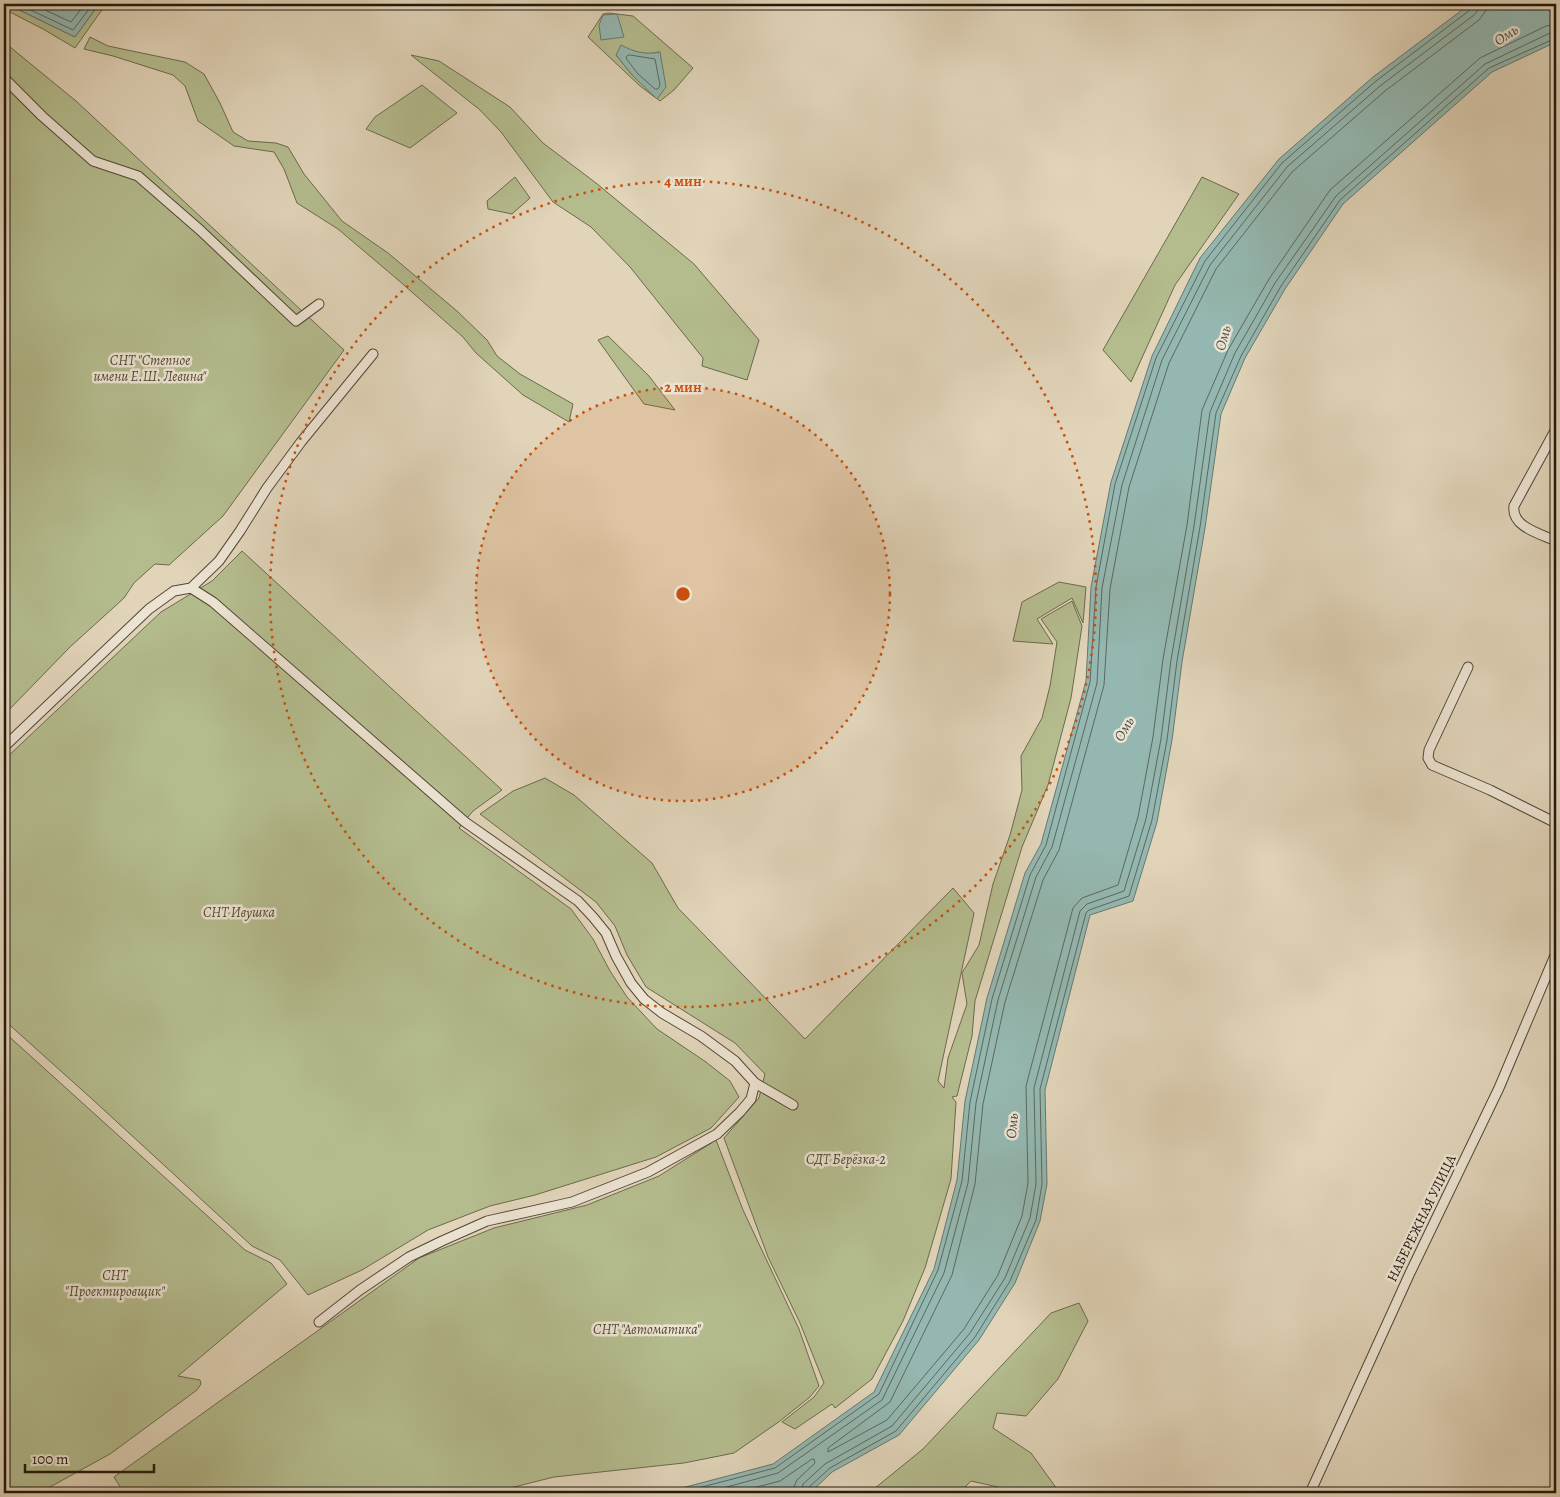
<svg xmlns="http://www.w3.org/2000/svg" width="1560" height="1497" font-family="Alegreya,serif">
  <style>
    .green { fill: #b4bc8e; stroke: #6b6a4d; fill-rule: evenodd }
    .water { fill: #94b8b1; stroke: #66786f }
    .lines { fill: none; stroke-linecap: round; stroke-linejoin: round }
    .shore { stroke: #5b685e; stroke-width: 1 }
    .minor-casing { stroke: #524737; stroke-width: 11 }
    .minor { stroke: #ece3d2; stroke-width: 9 }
    .ring { fill: none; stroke: #ca4f0c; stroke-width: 2.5; stroke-dasharray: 2.5 5 }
    .labels { text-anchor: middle; stroke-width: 5; stroke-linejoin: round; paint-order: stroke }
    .park-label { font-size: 14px; font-style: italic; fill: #4e4933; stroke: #ece3d2 }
    .street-label { font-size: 14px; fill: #22180c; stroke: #ece3d2 }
    .water-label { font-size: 15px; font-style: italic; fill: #4a5046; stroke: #ece3d2 }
    .centre { fill: #ca4f0c; stroke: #ece3d2; stroke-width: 2.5 }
    .ring-label { font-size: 15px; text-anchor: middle; font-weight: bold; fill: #ca4f0c; stroke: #ece3d2; stroke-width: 5; stroke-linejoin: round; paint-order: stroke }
  </style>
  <rect width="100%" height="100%" fill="#e1d4b9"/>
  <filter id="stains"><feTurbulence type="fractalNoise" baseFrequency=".004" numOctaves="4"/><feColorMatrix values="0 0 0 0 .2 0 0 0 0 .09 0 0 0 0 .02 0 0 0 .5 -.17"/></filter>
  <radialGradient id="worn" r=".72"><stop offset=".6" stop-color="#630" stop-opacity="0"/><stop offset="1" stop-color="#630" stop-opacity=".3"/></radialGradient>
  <g class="green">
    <path d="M 4,4 L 7,4 L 75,37 L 99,4 L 106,4 L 75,48 L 43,29 L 4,9 Z"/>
    <path d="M 609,13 L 633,16 L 693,68 L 674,90 L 660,101 L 640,86 L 588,37 L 603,14 ZM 631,51 L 647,54 L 659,52 L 633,76 L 616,55 Z"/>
    <path d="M 90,37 L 108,46 L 185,62 L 204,74 L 220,103 L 233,132 L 248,141 L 276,143 L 288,147 L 304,174 L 342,221 L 388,253 L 457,311 L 487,340 L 497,356 L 520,374 L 573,404 L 569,422 L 523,395 L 476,353 L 463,337 L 397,279 L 338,229 L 297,203 L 284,169 L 274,152 L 234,146 L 198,121 L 185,86 L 173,75 L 113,56 L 84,49 Z"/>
    <path d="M 4,42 L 76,101 L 344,350 L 223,516 L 169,565 L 155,564 L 134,583 L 124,598 L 70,647 L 4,715 Z"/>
    <path d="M 411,55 L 439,61 L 510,107 L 543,143 L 596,183 L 694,264 L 759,340 L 747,380 L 702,366 L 703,358 L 630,267 L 591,227 L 553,202 L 501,132 L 480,110 Z"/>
    <path d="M 422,85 L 457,113 L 410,148 L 366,129 L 375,117 Z"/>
    <path d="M 515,177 L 530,198 L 512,214 L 488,209 L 487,201 Z"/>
    <path d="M 1202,177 L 1239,194 L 1175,285 L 1131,382 L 1103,350 Z"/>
    <path d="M 608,336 L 649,376 L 675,410 L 644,404 L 598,340 Z"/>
    <path d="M 242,551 L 502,790 L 473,811 L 459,828 L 571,909 L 593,939 L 610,971 L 627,997 L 657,1029 L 706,1062 L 730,1081 L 739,1097 L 711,1128 L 656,1157 L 535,1195 L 490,1206 L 428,1230 L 362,1270 L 308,1295 L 280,1260 L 252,1246 L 92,1099 L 4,1020 L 4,760 L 161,612 L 212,581 Z"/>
    <path d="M 1059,582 L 1086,587 L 1083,623 L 1072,598 L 1037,619 L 1053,644 L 1013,641 L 1022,602 Z"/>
    <path d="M 1072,601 L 1082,626 L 1071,698 L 1048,785 L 1022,847 L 975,1001 L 972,1036 L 957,1096 L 952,1097 L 956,1102 L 951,1179 L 925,1268 L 903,1321 L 872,1379 L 835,1408 L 832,1404 L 795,1429 L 782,1422 L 814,1397 L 824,1383 L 800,1323 L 768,1257 L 724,1138 L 759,1098 L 765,1074 L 735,1043 L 646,987 L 627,955 L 615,926 L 596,902 L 480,814 L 513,791 L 545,778 L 574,795 L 652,863 L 678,908 L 805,1039 L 953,888 L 974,913 L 938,1081 L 944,1088 L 948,1058 L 967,1004 L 962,973 L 979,945 L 993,884 L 1010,835 L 1022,790 L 1021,756 L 1042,718 L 1050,686 L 1057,642 L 1041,619 Z"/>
    <path d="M 4,1032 L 245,1250 L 271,1263 L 287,1284 L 178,1376 L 200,1380 L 201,1384 L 197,1390 L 110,1454 L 50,1487 L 11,1491 L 4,1493 Z"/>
    <path d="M 716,1140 L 743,1210 L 799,1329 L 819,1386 L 810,1397 L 780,1421 L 734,1453 L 684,1463 L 554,1477 L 490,1493 L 124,1493 L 114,1477 L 419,1258 L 494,1228 L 587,1205 L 659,1176 Z"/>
    <path d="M 1079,1303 L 1088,1321 L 1058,1379 L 1026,1416 L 997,1413 L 993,1428 L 1031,1453 L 1057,1489 L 1057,1493 L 1011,1493 L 998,1487 L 971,1481 L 959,1493 L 869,1493 L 923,1449 L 1051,1313 Z"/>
  </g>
  <g class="water">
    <path d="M 7,4 L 99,4 L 75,37 Z"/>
    <path d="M 1470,4 L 1556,4 L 1556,42 L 1492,72 L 1343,204 L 1285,289 L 1245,358 L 1221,414 L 1205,528 L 1182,662 L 1172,740 L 1157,822 L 1133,901 L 1090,915 L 1045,1090 L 1047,1184 L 1040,1221 L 1015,1283 L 979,1340 L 899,1435 L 832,1472 L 810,1493 L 637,1493 L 682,1488 L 773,1464 L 874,1392 L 934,1269 L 957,1180 L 965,1101 L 987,998 L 1025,873 L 1041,844 L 1086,681 L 1091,587 L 1111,482 L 1152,356 L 1200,258 L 1279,159 L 1373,77 Z"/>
    <path d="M 617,14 L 624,37 L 601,40 L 599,25 L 603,15 Z"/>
    <path d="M 621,45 C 634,52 645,55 660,52 L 666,87 L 657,99 L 633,76 L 616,55 Z"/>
  </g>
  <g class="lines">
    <g class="shore">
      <path d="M 18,4 L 73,30 L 93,4"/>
      <path d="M 32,4 L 71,22 L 85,4"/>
      <path d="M 1486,4 L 1485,12 L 1479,20 L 1385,91 L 1292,172 L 1216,269 L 1169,363 L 1129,487 L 1110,589 L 1104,685 L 1059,850 L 1043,880 L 1005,1002 L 983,1104 L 975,1184 L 952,1275 L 890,1402 L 828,1448 L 828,1452 L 887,1420 L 964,1329 L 998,1275 L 1022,1216 L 1028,1183 L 1026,1086 L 1073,908 L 1082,898 L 1118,885 L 1138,817 L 1153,737 L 1163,659 L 1187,525 L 1202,410 L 1228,350 L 1269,279 L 1330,190 L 1480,58 L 1546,26 L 1556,24"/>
      <path d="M 630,55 L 655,59 L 660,85 L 658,89 L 655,89 L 637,73 L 626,58 L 627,56 Z"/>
      <path d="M 679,1493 L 775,1468 L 879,1394 L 938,1270 L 962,1181 L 970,1102 L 992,999 L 1030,875 L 1046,845 L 1090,682 L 1096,587 L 1115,484 L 1156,358 L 1205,261 L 1282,163 L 1376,81 L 1470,10 L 1472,4"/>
      <path d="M 705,1493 L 778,1473 L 882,1400 L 944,1273 L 968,1183 L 976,1103 L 998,1000 L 1036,877 L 1052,847 L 1097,683 L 1102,588 L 1122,485 L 1162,360 L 1210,265 L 1287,167 L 1380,86 L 1474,15 L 1478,10 L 1479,4"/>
      <path d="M 734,1493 L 780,1481 L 812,1459 L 814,1459 L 815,1463 L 797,1480 L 794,1487 L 793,1493"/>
      <path d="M 801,1493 L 803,1484 L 825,1464 L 892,1426 L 970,1333 L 1005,1278 L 1030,1218 L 1036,1184 L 1034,1088 L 1080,911 L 1087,904 L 1124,891 L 1146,819 L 1161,739 L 1171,660 L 1194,526 L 1210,412 L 1235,353 L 1275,283 L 1336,196 L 1485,64 L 1550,33 L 1556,32"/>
      <path d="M 807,1493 L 808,1488 L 830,1468 L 896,1431 L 975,1337 L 1010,1281 L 1036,1220 L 1042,1184 L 1040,1089 L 1086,913 L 1089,910 L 1129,896 L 1152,820 L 1167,740 L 1177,661 L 1200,527 L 1216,413 L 1241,356 L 1281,286 L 1340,200 L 1489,68 L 1556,38"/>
    </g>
    <g class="minor-casing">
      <g id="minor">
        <path d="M 4,78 L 42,116 L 93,161 L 138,176 L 200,230 L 296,321 L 319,304"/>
        <path d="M 1556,429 L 1514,506 C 1511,527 1541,534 1556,541"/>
        <path d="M 191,588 L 213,602 L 465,822 L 578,901 L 593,917 L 606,933 L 616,956 L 631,983 L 644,999 L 662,1013 L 701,1036 L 735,1061 L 755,1083 L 793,1105"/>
        <path d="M 1468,667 L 1429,750 L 1428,758 L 1432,765 L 1490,790 L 1556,823"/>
        <path d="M 4,747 L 149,609 L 174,591 L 191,588 L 219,561 L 240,531 L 267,488 L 301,442 L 373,354"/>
        <path d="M 319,1322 L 360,1290 L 409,1257 L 442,1241 L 487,1221 L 572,1202 L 648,1172 L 717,1134 L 740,1112 L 751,1099 L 755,1083"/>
        <path d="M 1310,1493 L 1410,1273 L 1499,1088 L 1556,953"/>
      </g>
    </g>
    <use href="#minor" class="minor"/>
  </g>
  <circle cx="683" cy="594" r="207" fill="#ca4f0c" fill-opacity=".12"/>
  <g class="ring">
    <circle cx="683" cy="594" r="207"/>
    <circle cx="683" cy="594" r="413"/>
  </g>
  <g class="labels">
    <g class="park-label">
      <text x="150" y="365">СНТ "Степное<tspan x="150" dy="16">имени Е.Ш. Левина"</tspan></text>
      <text x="239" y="917">СНТ Ивушка</text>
      <text x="846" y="1164">СДТ Берёзка-2</text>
      <text x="115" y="1280">СНТ<tspan x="115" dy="16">"Проектировщик"</tspan></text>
      <text x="647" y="1334">СНТ "Автоматика"</text>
    </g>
    <g class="street-label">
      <text transform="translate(1421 1218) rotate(-64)" y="5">НАБЕРЕЖНАЯ УЛИЦА</text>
    </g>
    <g class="water-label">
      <text transform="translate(1506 35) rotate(-32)" y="5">Омь</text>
      <text transform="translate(1223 338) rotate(-74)" y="5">Омь</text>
      <text transform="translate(1124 729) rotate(-60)" y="5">Омь</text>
      <text transform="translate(1012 1126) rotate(-85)" y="5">Омь</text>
    </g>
  </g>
  <circle cx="683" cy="594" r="8" class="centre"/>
  <g class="ring-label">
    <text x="683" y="186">4 мин</text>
    <text x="683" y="392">2 мин</text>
  </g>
  <rect width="1560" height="1497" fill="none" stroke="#e1d4b9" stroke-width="20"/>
  <rect x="5" y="5" width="1550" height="1487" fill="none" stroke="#22180c" stroke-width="2.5"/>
  <rect x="10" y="10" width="1540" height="1477" fill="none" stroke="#22180c"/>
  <path d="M25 1464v8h129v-8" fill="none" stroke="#22180c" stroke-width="2.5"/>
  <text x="32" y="1464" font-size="15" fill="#22180c" stroke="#ece3d2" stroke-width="4" paint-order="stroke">100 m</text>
  <rect width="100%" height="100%" filter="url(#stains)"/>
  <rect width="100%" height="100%" fill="url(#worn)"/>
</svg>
